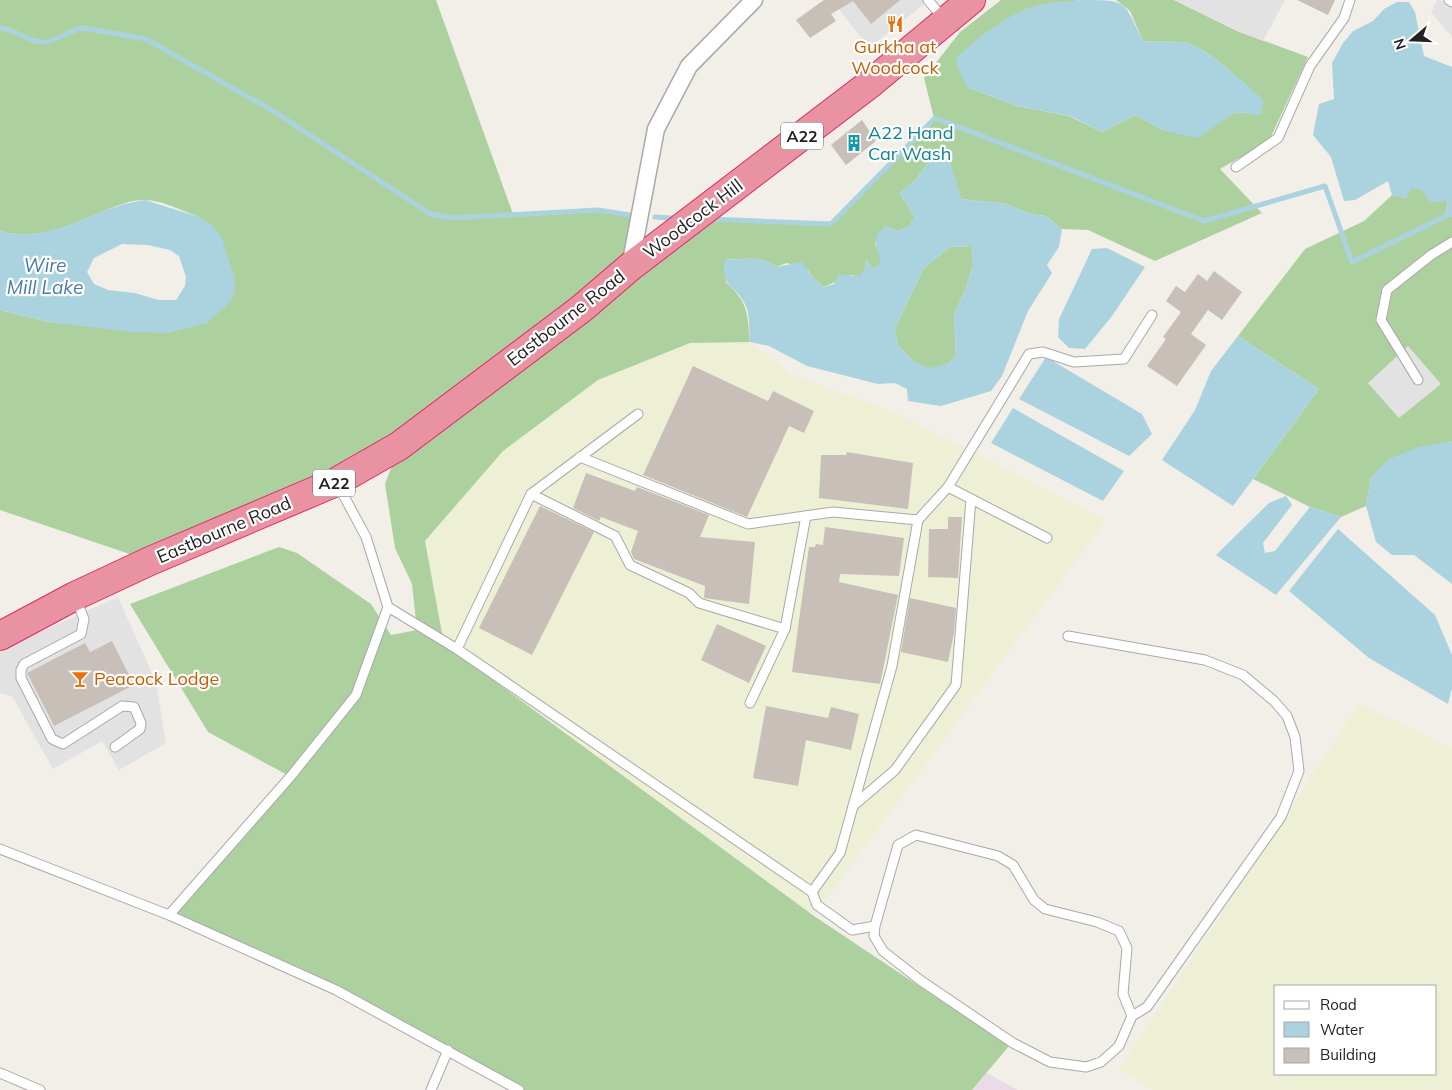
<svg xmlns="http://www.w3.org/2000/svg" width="1452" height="1090" font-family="Mulish,sans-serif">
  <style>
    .industrial { fill: #ebdbe8 }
    .farmland { fill: #eef0d5; fill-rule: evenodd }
    .forest { fill: #add19e }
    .parking { fill: #e2e2e2; fill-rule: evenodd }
    .water { fill: #aad3df; fill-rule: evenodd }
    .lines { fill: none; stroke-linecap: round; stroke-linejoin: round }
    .stream { stroke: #aad3df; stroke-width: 5 }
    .building { fill: #c7bfb8 }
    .lane-casing { stroke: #a9a9a9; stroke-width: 11 }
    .street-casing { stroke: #a9a9a9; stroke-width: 19 }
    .highway-casing { stroke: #dc2a67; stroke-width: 30 }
    .lane { stroke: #fff; stroke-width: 9 }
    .street { stroke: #fff; stroke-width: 16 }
    .highway { stroke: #e892a2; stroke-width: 28 }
    .labels { text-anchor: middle; stroke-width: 4.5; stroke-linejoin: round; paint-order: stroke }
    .shield { fill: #fff; stroke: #646464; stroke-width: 1 }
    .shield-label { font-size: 16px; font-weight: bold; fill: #222 }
    .food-label { font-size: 18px; fill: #c56008; stroke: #fff }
    .culture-label { font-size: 18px; fill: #0d838f; stroke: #fff; text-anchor: start }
    .street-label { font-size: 18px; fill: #222; stroke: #fff }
    .water-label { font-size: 19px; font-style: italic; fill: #4a7aab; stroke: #fff }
  </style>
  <rect width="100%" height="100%" fill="#f2efe9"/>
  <path class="industrial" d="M 987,1073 L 1018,1090 L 972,1090 Z"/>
  <g class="farmland">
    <path d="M 750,342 L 792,374 L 901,415 L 1106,520 L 814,916 L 444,643 L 425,541 L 503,451 L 598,380 L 690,343 Z"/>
    <path d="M 1359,704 L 1452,748 L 1452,1090 L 1153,1090 L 1119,1069 ZM 1276,986 L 1436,986 L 1436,1074 L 1276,1074 Z"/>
  </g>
  <g class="forest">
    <path d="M 0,0 L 436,0 L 513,214 L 598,210 L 641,216 L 631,266 L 704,219 L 831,224 L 934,118 L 924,78 L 960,32 L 1001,0 L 1081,0 L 1024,10 L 973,43 L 967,87 L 1017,106 L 1069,116 L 1102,132 L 1135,115 L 1165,131 L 1216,123 L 1236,112 L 1260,114 L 1256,94 C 1237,78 1213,53 1190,44 C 1181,40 1156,43 1143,41 L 1130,11 L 1116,0 L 1174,0 L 1237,31 L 1308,57 L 1269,141 L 1220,169 L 1262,213 L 1155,261 L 1088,230 L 1062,229 L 1046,216 L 1030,214 L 1006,204 L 961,199 L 947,155 L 928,163 L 916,179 L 900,193 L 915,218 L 908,227 L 898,231 L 885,226 L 875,243 L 880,255 L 880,264 L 873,269 L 866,260 L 865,268 L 860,277 L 851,275 L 824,287 L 813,278 L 808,270 L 787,263 L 776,267 C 761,254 744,261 725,259 L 726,282 C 749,304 747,312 750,342 L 690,343 L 598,380 L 503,451 L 425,541 L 444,644 L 814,916 L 1009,1046 L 972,1090 L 519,1090 L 448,1050 L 169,915 L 291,777 L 208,732 L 130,604 L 279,547 L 297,553 L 371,604 L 391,635 L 417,630 L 412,584 L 395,548 L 385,484 L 399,447 L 150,561 L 0,510 L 0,310 L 50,322 L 78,325 L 206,323 L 232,299 L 199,217 C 182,211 162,200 144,200 C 131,200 119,205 107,210 C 72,224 38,242 0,231 Z"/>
    <path d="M 1412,186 L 1448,201 L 1445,213 L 1452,217 L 1452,441 L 1371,477 L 1366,506 L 1341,517 L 1310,507 L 1253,479 L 1319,389 L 1238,336 L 1305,249 L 1364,221 L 1392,195 L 1406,198 Z"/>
    <path d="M 972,246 L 973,265 L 966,288 L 954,315 L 956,355 L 948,364 L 929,369 L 913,361 L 899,347 L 894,330 L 924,268 L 950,247 Z"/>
  </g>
  <g class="parking">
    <path d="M 832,0 L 929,0 L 869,48 Z"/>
    <path d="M 1174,0 L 1285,0 L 1263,41 L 1237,31 Z"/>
    <path d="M 1437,0 L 1452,2 L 1452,37 L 1431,12 Z"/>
    <path d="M 1408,346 L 1441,384 L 1399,418 L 1368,383 Z"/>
    <path d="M 118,597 L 156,682 L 166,743 L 119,770 L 102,741 L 53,769 L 12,696 L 0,693 L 0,650 ZM 112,641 L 134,685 L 54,726 L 27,673 L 85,644 L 90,652 Z"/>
  </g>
  <g class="water">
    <path d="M 1081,0 C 1128,0 1123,0 1143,41 C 1156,43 1181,40 1190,44 C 1210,51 1248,85 1264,101 L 1260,115 L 1236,112 L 1197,138 L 1165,131 L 1135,115 L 1102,132 L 1070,116 L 1017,106 L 967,87 L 958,68 L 956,58 C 981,35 1015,7 1050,3 C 1060,1 1071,2 1081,0 Z"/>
    <path d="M 1397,2 L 1409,2 L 1415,12 L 1424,56 L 1452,67 L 1452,217 L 1445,213 L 1448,201 L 1430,202 L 1422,191 L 1412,187 L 1406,198 L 1392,195 L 1388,181 L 1355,200 L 1344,201 L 1331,157 L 1313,135 L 1319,104 L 1334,99 L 1332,63 L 1343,43 L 1353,31 L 1373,21 L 1384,9 Z"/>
    <path d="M 948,154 L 961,199 L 1006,204 L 1030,214 L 1046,216 L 1062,229 L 1059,247 L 1047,265 L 1052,273 L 1028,311 L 1002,376 L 991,391 L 941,406 L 908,401 L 907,389 L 895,383 L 878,384 L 807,366 L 769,346 L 750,342 C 749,331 750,316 746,306 C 736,284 720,289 725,259 C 744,261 761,254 776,267 L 802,262 L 813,278 L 824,287 L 834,284 L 839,275 L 860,276 L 865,268 L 866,260 L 873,269 L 880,264 C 881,246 867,242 885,226 L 898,231 L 908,227 L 915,218 L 900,193 L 916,179 L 928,163 ZM 972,246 L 973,265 L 966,288 L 954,315 L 956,355 L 948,364 L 929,368 L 913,361 L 899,347 L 894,330 L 924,268 L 950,247 Z"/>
    <path d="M 145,200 L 199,217 L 213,226 L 222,239 L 234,276 L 235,289 L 232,299 L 225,307 L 206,323 L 167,333 L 131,332 L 50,322 L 0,310 L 0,231 C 52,246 95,206 145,200 ZM 122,244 L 148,245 L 170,250 L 179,256 L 186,277 L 185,286 L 176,300 L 158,300 L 135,293 L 108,290 L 94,284 L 87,272 L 94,258 Z"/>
    <path d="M 1107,248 L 1145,267 L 1112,316 L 1085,349 L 1069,348 L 1058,337 L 1059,319 L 1092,249 Z"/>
    <path d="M 1238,336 L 1319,389 L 1233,506 L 1162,460 L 1195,410 L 1211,371 Z"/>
    <path d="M 1046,357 L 1142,414 L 1152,434 L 1129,456 L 1019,399 Z"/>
    <path d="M 1013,408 L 1124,471 L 1103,501 L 991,443 Z"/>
    <path d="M 1452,441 L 1452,584 L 1414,555 L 1392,555 L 1376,542 L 1366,506 L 1371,477 L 1389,459 L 1419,447 Z"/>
    <path d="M 1286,496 L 1292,505 L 1263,543 L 1265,553 L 1275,551 L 1310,507 L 1341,517 L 1276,595 L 1216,555 L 1269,503 Z"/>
    <path d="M 1338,529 L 1435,615 L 1452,655 L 1452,688 L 1448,704 L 1369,658 L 1289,591 Z"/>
  </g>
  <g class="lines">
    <g class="stream">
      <path d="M 0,28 C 15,29 27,41 41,42 C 54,44 68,30 82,28 L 146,39 L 275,112 L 430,214 L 451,218 L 598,210 L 630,215"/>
      <path d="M 655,217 L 672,218"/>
      <path d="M 710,219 L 831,224 L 935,118 L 1204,221 L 1325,186 L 1352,262 L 1452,213"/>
    </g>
  </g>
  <g class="building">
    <path d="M 824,0 L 900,0 L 871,24 L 853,1 L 831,14 L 836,21 L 810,38 L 796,20 Z"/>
    <path d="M 1297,0 L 1335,0 L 1328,15 Z"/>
    <path d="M 862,120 L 876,141 L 846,165 L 831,145 Z"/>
    <path d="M 1214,271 L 1242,292 L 1222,320 L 1208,310 L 1191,334 L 1206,345 L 1177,386 L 1147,366 L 1166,339 L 1163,337 L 1181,312 L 1166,301 L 1176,286 L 1185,292 L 1198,274 L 1207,281 Z"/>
    <path d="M 693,366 L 768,401 L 773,391 L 814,411 L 804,433 L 789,426 L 747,517 L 643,475 Z"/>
    <path d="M 847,452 L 913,463 L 908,509 L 819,498 L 821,455 L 846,455 Z"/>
    <path d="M 586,473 L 635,491 L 637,487 L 709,515 L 700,537 L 755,542 L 749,604 L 704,598 L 705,586 L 634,559 L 631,552 L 638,531 L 601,517 L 599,521 L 573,508 Z"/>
    <path d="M 540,506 L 594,532 L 532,655 L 479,628 Z"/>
    <path d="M 948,517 L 962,517 L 958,578 L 928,577 L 929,529 L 948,529 Z"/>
    <path d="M 825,527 L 904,538 L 899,576 L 840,574 L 839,582 L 898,595 L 880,684 L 792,672 L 809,547 L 815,547 L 816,544 L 823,545 Z"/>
    <path d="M 910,598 L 956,608 L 954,633 L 948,662 L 901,652 Z"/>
    <path d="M 717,624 L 766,646 L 749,683 L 701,660 Z"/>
    <path d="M 112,641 L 134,685 L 54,726 L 27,673 L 85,643 L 90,652 Z"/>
    <path d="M 766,706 L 828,718 L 831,707 L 859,714 L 851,750 L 806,740 L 798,786 L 753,778 Z"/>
  </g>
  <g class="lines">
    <g class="lane-casing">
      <g id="lane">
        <path d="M 928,0 L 944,19"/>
        <path d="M 1449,0 L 1452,2"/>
        <path d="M 1236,167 L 1278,138 L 1310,66 L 1344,18 L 1350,0"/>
        <path d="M 1418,380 L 1381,320 L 1387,290 L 1431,255 L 1452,242"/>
        <path d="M 338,485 L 366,537 L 388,607 L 356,695 L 291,776 L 169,915 L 336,990 L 519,1090"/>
        <path d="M 948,487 L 1047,538"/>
        <path d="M 531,494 L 615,536 L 630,565 L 689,593 L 699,603 L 785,629 L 806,516"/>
        <path d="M 918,520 L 948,487 L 1029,354 L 1043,352 L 1074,362 L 1124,359 L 1152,315"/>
        <path d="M 76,599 L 84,619 L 81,634 L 24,664 L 21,670 L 21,678 L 52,739 L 63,744 L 122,706 L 134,707 L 141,723 L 140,729 L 115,747"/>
        <path d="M 388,607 L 457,649 L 531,494 L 638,414"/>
        <path d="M 1068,636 L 1205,660 L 1243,675 L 1274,701 L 1287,716 L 1295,737 L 1299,771 L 1281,817 L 1147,1007 L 1132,1016"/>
        <path d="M 457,649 L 812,892 L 840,853 L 892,666 L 918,520 L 833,512 L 748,524 L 580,457"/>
        <path d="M 750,703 L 785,629"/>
        <path d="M 853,806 L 895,770 L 956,685 L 971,499"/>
        <path d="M 0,849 L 169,915"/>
        <path d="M 812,892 L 817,905 L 852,930 L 875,926 L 898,845 L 916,835 L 998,856 L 1013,865 L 1034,900 L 1045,909 L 1097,922 L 1119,931 L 1127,948 L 1123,994 L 1132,1016 L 1119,1046 L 1101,1062 L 1086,1067 L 1050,1062 L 1013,1043 L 920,980 L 883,951 L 874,936 L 875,926"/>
        <path d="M 0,1073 L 40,1090"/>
        <path d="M 431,1090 L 448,1050"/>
      </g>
    </g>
    <g class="street-casing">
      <path id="street" d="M 630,267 L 656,129 L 689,66 L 754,0"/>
    </g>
    <g class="highway-casing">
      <path id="highway" d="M 0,636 L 75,596 L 150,561 L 336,482 L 399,446 L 581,309 L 630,267 L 871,83 L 971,0"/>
    </g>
    <use href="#lane" class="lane"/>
    <use href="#street" class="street"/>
    <use href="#highway" class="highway"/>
  </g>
  <defs>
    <g id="restaurant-bare" transform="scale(1.35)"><path d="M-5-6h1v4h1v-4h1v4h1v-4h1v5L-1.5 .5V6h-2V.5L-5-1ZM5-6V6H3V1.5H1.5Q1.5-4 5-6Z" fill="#e8710a" stroke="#fff" stroke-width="2.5" paint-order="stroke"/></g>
    <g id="building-bare" transform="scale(1.35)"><path d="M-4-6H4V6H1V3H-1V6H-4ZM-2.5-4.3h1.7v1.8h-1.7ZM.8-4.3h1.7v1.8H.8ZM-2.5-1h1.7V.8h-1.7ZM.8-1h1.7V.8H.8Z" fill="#0f9aa8" stroke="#fff" stroke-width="2.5" paint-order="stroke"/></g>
    <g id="bar-bare" transform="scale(1.35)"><path d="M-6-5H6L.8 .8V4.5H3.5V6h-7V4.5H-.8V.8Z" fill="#e8710a" stroke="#fff" stroke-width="2.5" paint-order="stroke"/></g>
  </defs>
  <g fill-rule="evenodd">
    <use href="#restaurant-bare" x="895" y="24"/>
    <use href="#building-bare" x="854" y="143"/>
    <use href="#bar-bare" x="80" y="679"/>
  </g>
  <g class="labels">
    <g class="shield">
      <rect x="781" y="122.5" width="42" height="27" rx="4"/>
      <rect x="313" y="469.5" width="42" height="27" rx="4"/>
    </g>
    <g class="shield-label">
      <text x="802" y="142">A22</text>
      <text x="334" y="489">A22</text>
    </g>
    <g class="food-label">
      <text x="895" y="53">Gurkha at<tspan x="895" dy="21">Woodcock</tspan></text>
      <text x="94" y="685" text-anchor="start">Peacock Lodge</text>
    </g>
    <g class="culture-label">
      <text x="868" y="139">A22 Hand<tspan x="868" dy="21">Car Wash</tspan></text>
    </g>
    <g class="street-label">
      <text transform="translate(693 219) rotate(-37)" y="6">Woodcock Hill</text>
      <text transform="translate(566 318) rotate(-38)" y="6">Eastbourne Road</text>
      <text transform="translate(224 530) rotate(-23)" y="6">Eastbourne Road</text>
    </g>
    <g class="water-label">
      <text x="45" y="272">Wire<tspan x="45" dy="22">Mill Lake</tspan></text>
    </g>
  </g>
  <rect x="1274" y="985" width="162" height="90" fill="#ffffff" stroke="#a7a7a7"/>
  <rect x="1284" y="1001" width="25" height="8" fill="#ffffff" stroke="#a7a7a7"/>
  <text x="1320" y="1010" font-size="15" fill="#222222">Road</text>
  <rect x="1284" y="1022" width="25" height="15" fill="#aad3df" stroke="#a7a7a7"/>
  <text x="1320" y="1035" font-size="15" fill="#222222">Water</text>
  <rect x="1284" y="1048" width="25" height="15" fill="#c7bfb8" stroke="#a7a7a7"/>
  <text x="1320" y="1060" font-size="15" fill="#222222">Building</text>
  <g transform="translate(1412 40) rotate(251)" stroke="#ffffff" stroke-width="4" paint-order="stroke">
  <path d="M0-4L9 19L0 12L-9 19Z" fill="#222222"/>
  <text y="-8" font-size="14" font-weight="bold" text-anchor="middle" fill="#222222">N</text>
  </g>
</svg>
